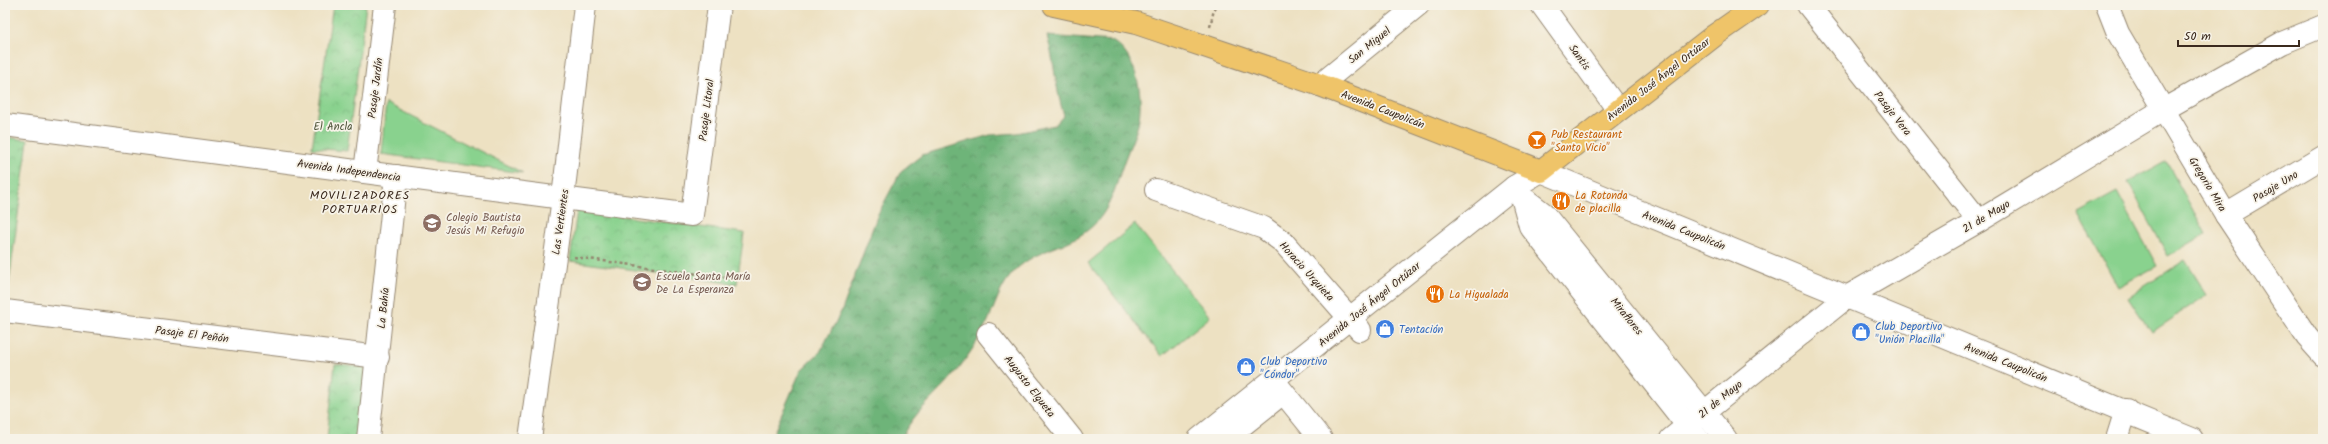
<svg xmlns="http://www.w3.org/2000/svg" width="2328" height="444" font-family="Kalam,sans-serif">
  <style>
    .green { fill: #89d28e; stroke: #627e56 }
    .forest { fill: url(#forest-crowns); stroke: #546f4c }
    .park { fill: url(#park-crowns); stroke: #627e56 }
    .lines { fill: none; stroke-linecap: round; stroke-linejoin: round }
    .minor-casing { stroke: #948670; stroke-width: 24 }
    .major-casing { stroke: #948670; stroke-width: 24 }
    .path { stroke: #948670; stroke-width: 2.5; stroke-dasharray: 3 3; stroke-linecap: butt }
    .minor { stroke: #fff; stroke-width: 22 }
    .major { stroke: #efc469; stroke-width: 22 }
    .labels { text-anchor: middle; stroke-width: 3.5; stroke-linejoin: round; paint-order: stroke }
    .street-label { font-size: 11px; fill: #3b2a1e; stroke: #f7f3e8 }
    .park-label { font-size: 11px; fill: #4e543a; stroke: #f7f3e8 }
    .food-label { font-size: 11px; fill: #c56008; stroke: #f7f3e8; text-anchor: start }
    .education-label { font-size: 11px; fill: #785e54; stroke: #f7f3e8; text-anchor: start }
    .shop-label { font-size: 11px; fill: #366cbe; stroke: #f7f3e8; text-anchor: start }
    .neighbourhood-label { font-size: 12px; letter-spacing: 1px; fill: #3b2a1e; stroke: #f7f3e8 }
  </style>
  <defs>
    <pattern id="forest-crowns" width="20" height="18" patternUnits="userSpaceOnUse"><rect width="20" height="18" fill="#6eb479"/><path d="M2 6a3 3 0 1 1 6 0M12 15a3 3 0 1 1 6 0" fill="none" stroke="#5c9363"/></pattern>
    <pattern id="park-crowns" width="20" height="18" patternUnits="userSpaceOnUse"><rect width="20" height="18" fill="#89d28e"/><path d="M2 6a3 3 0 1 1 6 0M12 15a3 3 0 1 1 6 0" fill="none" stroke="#77b47a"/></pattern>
  </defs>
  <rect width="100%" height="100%" fill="#f7f3e8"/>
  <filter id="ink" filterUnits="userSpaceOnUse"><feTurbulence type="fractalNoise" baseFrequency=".025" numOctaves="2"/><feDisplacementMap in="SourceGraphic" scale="8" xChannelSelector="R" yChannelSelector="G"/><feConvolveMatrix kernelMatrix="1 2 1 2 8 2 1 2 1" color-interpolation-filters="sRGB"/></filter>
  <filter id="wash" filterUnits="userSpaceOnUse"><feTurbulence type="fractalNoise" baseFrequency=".012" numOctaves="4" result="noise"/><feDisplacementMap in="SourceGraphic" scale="16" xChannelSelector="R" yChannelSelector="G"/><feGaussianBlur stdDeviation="0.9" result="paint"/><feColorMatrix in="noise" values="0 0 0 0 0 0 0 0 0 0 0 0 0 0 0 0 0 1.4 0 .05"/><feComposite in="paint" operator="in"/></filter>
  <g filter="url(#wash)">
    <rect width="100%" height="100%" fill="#ede1c2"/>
    <g class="green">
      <path d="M 386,103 L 523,173 L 381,154 Z"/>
      <path d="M 2166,161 L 2206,234 L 2168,256 L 2128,182 Z"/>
      <path d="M 2117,192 L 2157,266 L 2118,287 L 2078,213 Z"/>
      <path d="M 1135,224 L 1210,317 L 1162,356 L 1088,263 Z"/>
      <path d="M 2185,260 L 2207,295 L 2151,332 L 2128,297 Z"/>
    </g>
    <path class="forest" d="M 1047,36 L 1112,41 C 1138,57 1144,96 1138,125 C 1135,136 1129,148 1125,159 C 1116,184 1111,212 1088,230 C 1062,250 1033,249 1011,275 C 998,290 994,311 984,329 C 977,343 966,359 956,372 C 938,395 913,412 901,439 L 771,439 L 801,370 L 820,352 L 842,310 L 878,214 L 901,171 L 922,155 L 990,135 L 1017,133 L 1055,125 L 1064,115 C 1055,89 1055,62 1047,36 Z"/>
    <g class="park">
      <path d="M 333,5 L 366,5 L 347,151 L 312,148 Z"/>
      <path d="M 5,137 L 28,140 L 8,290 L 5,289 Z"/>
      <path d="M 577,210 L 744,233 L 737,284 L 570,261 Z"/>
      <path d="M 335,364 L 369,367 L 361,439 L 327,439 Z"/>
    </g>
  </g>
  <g filter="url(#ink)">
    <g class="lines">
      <g class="minor-casing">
        <g id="minor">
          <path d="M 1542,5 L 1618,110"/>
          <path d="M 1808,5 L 1979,221"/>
          <path d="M 2107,5 L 2118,33 L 2226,215 L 2307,337 L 2323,355"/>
          <path d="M 1320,85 L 1418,5"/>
          <path d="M 5,125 L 692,215 L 719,5"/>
          <path d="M 1541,171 L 2192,439"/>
          <path d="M 365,172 L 385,5"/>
          <path d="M 1514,187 L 1522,197 L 1543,213 L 1726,439"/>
          <path d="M 1156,190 L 1264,228 L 1283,242 L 1360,330"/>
          <path d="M 1522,197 L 1530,226 L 1698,439"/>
          <path d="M 2226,215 L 2323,157"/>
          <path d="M 5,311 L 378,357"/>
          <path d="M 988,334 L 1072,439"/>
          <path d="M 1274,381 L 1321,439"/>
          <path d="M 368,439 L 396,176"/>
          <path d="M 530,439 L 563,198 L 585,5"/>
          <path d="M 1199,439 L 1514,187 L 1541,171"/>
          <path d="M 1225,439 L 1279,396"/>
          <path d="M 1671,439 L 1847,297 L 1979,221 L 2163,110 L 2282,43 L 2323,26"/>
          <path d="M 2117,439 L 2126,410"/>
        </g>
      </g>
      <g class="major-casing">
        <path id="major" d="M 1054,5 L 1136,23 L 1320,85 L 1541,171 L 1715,35 L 1758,5"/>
      </g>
      <g class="path">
        <path d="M 1210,27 L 1215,5"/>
        <path d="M 574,257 L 734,279"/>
      </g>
      <use href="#minor" class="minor"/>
      <use href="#major" class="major"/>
    </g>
  </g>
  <defs>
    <g id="bar-disc" transform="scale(1)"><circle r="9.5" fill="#e8710a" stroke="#f7f3e8"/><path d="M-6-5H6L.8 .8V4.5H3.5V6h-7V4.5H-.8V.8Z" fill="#fff"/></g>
    <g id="restaurant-disc" transform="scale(1)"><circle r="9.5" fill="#e8710a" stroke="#f7f3e8"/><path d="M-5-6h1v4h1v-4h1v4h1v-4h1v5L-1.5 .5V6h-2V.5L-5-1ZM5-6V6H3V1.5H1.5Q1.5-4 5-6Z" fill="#fff"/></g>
    <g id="school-disc" transform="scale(1)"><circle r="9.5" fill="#8d6e63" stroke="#f7f3e8"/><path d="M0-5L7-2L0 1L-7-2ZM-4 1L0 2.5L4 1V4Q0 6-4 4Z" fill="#fff"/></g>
    <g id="shop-disc" transform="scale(1)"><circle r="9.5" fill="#3f7fe0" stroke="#f7f3e8"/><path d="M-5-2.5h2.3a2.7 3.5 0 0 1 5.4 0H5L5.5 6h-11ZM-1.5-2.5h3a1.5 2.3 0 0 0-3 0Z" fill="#fff"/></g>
  </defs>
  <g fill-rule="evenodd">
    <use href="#bar-disc" x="1537" y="140"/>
    <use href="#restaurant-disc" x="1561" y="201"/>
    <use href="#school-disc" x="432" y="223"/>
    <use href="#school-disc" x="642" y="282"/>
    <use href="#restaurant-disc" x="1435" y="294"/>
    <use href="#shop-disc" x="1385" y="329"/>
    <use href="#shop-disc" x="1861" y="332"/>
    <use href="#shop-disc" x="1246" y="367"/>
  </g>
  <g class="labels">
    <g class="street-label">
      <text transform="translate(1369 45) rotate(-39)" y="4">San Miguel</text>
      <text transform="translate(1580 57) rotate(54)" y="4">Santis</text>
      <text transform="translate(1658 79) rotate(-38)" y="4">Avenida José Ángel Ortúzar</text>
      <text transform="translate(375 88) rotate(-83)" y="4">Pasaje Jardín</text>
      <text transform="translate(1383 109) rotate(21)" y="4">Avenida Caupolicán</text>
      <text transform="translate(706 110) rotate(-83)" y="4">Pasaje Litoral</text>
      <text transform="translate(1893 113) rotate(52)" y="4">Pasaje Vera</text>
      <text transform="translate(349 170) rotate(8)" y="4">Avenida Independencia</text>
      <text transform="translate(2208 184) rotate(59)" y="4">Gregorio Mira</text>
      <text transform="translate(2275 186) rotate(-31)" y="4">Pasaje Uno</text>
      <text transform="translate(1986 216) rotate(-31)" y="4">21 de Mayo</text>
      <text transform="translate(560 222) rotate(-82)" y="4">Las Vertientes</text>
      <text transform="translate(1684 230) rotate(22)" y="4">Avenida Caupolicán</text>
      <text transform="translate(1307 271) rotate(48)" y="4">Horacio Urquieta</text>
      <text transform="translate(1369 304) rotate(-39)" y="4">Avenida José Ángel Ortúzar</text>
      <text transform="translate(383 308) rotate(-84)" y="4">La Bahía</text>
      <text transform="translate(1627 316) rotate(51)" y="4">Miraflores</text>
      <text transform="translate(192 334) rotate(7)" y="4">Pasaje El Peñón</text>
      <text transform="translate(2006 362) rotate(22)" y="4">Avenida Caupolicán</text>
      <text transform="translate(1030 386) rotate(52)" y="4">Augusto Elgueta</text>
      <text transform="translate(1720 399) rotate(-39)" y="4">21 de Mayo</text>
    </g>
    <g class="park-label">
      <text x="333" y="130">El Ancla</text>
    </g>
    <g class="food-label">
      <text x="1551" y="138">Pub Restaurant<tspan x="1551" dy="13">"Santo Vicio"</tspan></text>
      <text x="1575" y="199">La Rotonda<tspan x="1575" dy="13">de placilla</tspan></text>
      <text x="1449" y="298">La Higualada</text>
    </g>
    <g class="education-label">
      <text x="446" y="221">Colegio Bautista<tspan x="446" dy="13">Jesús Mi Refugio</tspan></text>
      <text x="656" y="280">Escuela Santa María<tspan x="656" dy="13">De La Esperanza</tspan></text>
    </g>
    <g class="shop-label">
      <text x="1875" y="330">Club Deportivo<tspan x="1875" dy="13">"Unión Placilla"</tspan></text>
      <text x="1399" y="333">Tentación</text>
      <text x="1260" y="365">Club Deportivo<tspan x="1260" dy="13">"Cóndor"</tspan></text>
    </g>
    <g class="neighbourhood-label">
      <text x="360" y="199">MOVILIZADORES<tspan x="360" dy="14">PORTUARIOS</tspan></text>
    </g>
  </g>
  <rect width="2328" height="444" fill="none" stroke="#f7f3e8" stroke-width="20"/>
  <path d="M2178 40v6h121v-6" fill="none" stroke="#3b2a1e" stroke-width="2"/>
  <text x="2184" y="40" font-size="12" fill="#3b2a1e" stroke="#f7f3e8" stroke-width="3" paint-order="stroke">50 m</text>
</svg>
